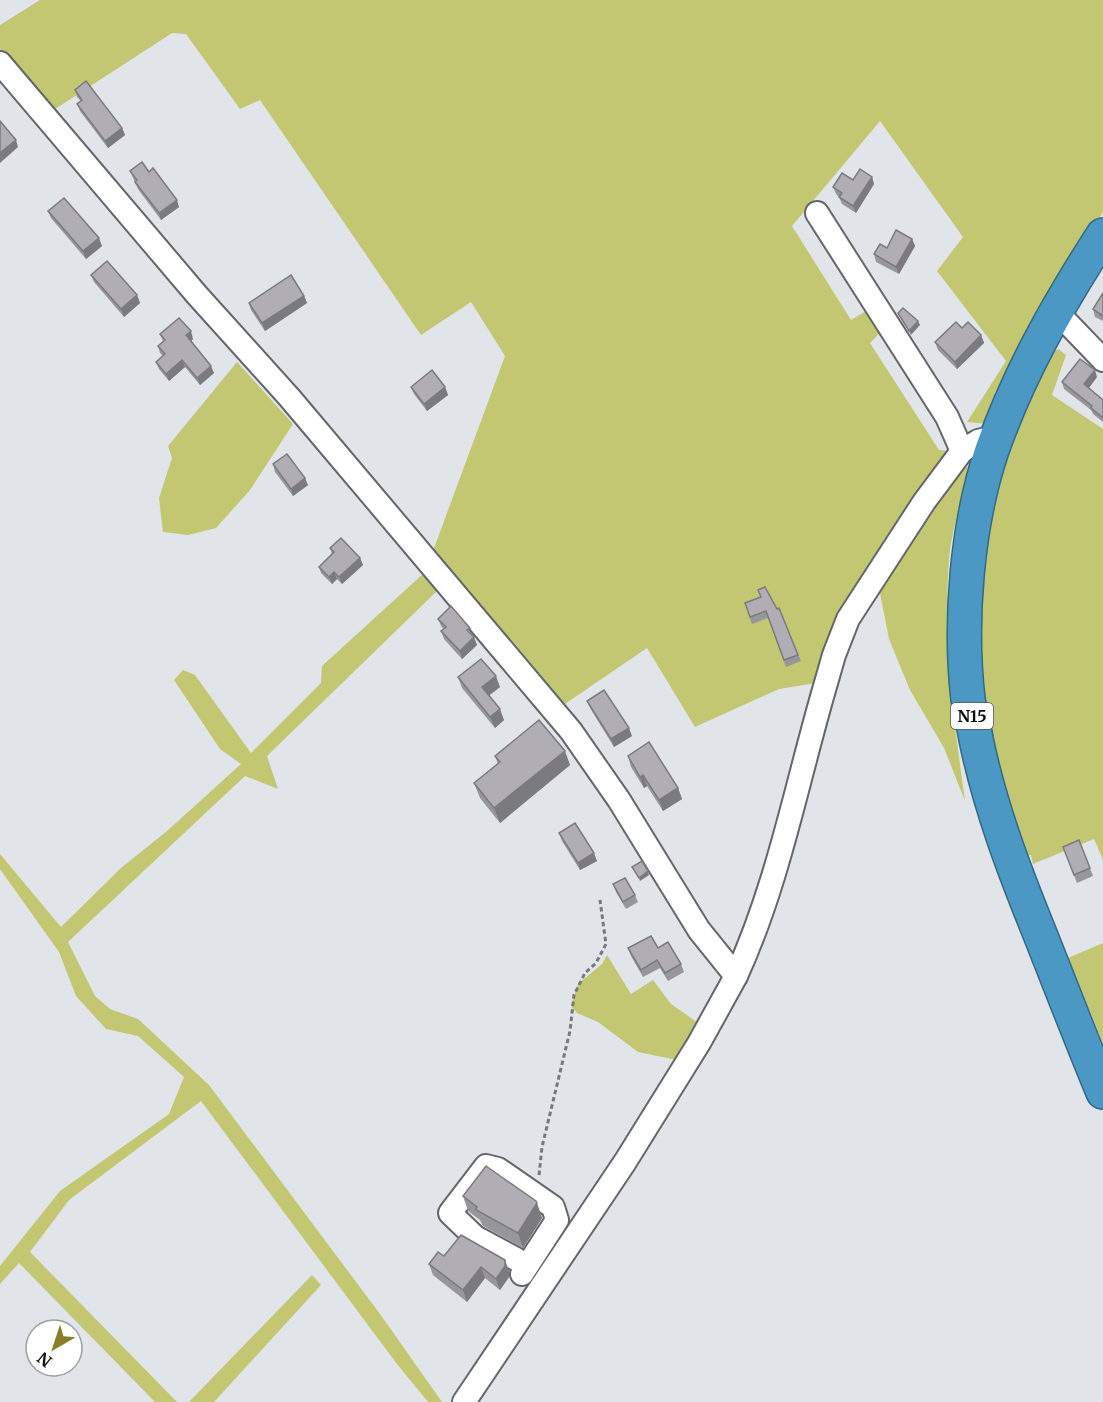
<svg xmlns="http://www.w3.org/2000/svg" width="1103" height="1402" font-family="Merriweather,serif">
  <style>
    .green { fill: #c4c772 }
    .lines { fill: none; stroke-linecap: round; stroke-linejoin: round }
    .minor-casing { stroke: #63666a; stroke-width: 26 }
    .highway-casing { stroke: #356884; stroke-width: 36 }
    .path { stroke: #77797c; stroke-width: 3; stroke-dasharray: 4.5 3; stroke-linecap: butt }
    .minor { stroke: #fff; stroke-width: 22 }
    .highway { stroke: #4a98c3; stroke-width: 33 }
    .wall { fill: #97969b }
    .shaded-wall { fill: #7b7a7e }
    .building { fill: #b0aeb4; stroke: #7b7a7e; stroke-width: 1.5 }
    .labels { text-anchor: middle; stroke-width: 6; stroke-linejoin: round; paint-order: stroke }
    .shield { fill: #fff; stroke: #565658; stroke-width: 1.5 }
    .shield-label { font-size: 16px; font-weight: bold; fill: #0d0e10 }
  </style>
  <rect width="100%" height="100%" fill="#e1e4e9"/>
  <g class="green">
    <path d="M 40,0 L 1103,0 L 1103,212 L 995,392 L 988,424 L 967,422 L 1006,361 L 937,271 L 963,237 L 880,121 L 792,226 L 851,320 L 866,311 L 881,332 L 870,343 L 939,450 L 949,451 L 816,683 L 779,689 L 695,727 L 647,648 L 556,710 L 430,559 L 505,356 L 471,302 L 421,335 L 260,100 L 240,109 L 186,34 L 172,33 L 49,113 L 0,58 L 0,25 Z"/>
    <path d="M 1058,349 L 1066,355 L 1052,395 L 1103,429 L 1103,860 L 1094,839 L 1033,864 L 1031,855 L 1023,856 L 987,720 L 979,657 L 981,566 L 1002,460 L 1051,354 Z"/>
    <path d="M 237,362 L 293,424 L 250,490 L 216,528 L 188,535 L 163,532 L 159,498 L 172,458 L 168,446 Z"/>
    <path d="M 969,467 C 963,495 951,532 949,560 C 943,641 954,721 965,801 L 944,748 L 910,690 L 889,639 L 879,588 L 959,468 Z"/>
    <path d="M 424,573 L 437,591 L 267,756 L 278,789 L 245,776 L 68,942 L 95,996 L 110,1009 L 138,1019 L 209,1085 L 380,1314 L 442,1402 L 428,1402 L 397,1364 L 201,1101 L 69,1200 L 30,1252 L 177,1402 L 155,1402 L 19,1263 L 0,1284 L 0,1266 L 60,1191 L 169,1114 L 184,1077 L 138,1036 L 106,1029 L 76,996 L 59,952 L 0,869 L 0,854 L 61,927 L 121,868 L 167,831 L 241,764 L 220,749 L 174,680 L 183,670 L 195,675 L 251,753 L 321,683 L 322,666 Z"/>
    <path d="M 1103,943 L 1103,1043 L 1068,958 Z"/>
    <path d="M 607,955 L 631,994 L 653,980 L 671,1004 L 701,1025 L 677,1060 L 638,1052 L 598,1022 L 577,1013 L 571,1006 L 578,984 L 602,964 Z"/>
    <path d="M 312,1275 L 321,1285 L 214,1402 L 189,1402 Z"/>
  </g>
  <g class="lines">
    <g class="minor-casing">
      <g id="minor">
        <path d="M 0,63 L 197,295 L 289,397 L 571,731 L 619,800 L 699,930 L 736,976 L 699,1043 L 625,1162 L 464,1402"/>
        <path d="M 817,213 L 947,417 L 962,451"/>
        <path d="M 1056,311 L 1103,360"/>
        <path d="M 736,976 C 779,882 797,781 826,683 L 834,655 L 848,619 L 924,502 L 962,451 L 978,441 L 998,436"/>
        <path d="M 516,1259 L 475,1237 L 450,1213 L 486,1166 L 498,1169 L 553,1207 L 557,1220 L 522,1274"/>
      </g>
    </g>
    <g class="highway-casing">
      <path id="highway" d="M 1103,235 C 1059,303 1019,373 992,450 C 967,524 959,621 968,699 C 970,712 974,726 976,739 C 990,807 1014,870 1040,934 C 1061,987 1081,1039 1103,1092"/>
    </g>
    <path class="path" d="M 539,1175 L 542,1147 L 570,1031 L 574,995 L 585,973 L 596,963 L 606,944 L 600,900"/>
    <use href="#minor" class="minor"/>
    <use href="#highway" class="highway"/>
  </g>
  <g class="wall">
    <path d="M 75,90 L 122,128 L 125,135 L 108,148 L 80,111 L 77,104 L 81,101 L 77,97 Z"/>
    <path d="M 130,171 L 149,172 L 179,207 L 161,220 L 138,189 Z"/>
    <path d="M 872,177 L 874,184 L 856,213 L 842,204 L 839,197 L 836,194 L 833,187 L 853,180 Z"/>
    <path d="M 48,211 L 102,246 L 86,259 L 51,218 Z"/>
    <path d="M 912,239 L 915,246 L 899,274 L 876,262 L 874,254 L 887,248 Z"/>
    <path d="M 91,275 L 137,295 L 140,303 L 124,317 L 94,282 Z"/>
    <path d="M 1103,293 L 1103,321 L 1095,317 L 1093,309 Z"/>
    <path d="M 304,296 L 307,303 L 265,331 L 251,310 L 249,303 Z"/>
    <path d="M 962,328 L 981,335 L 984,343 L 957,369 L 938,350 L 935,342 Z"/>
    <path d="M 160,334 L 193,339 L 191,341 L 214,373 L 200,385 L 185,367 L 169,381 L 159,369 L 156,362 L 163,356 L 160,353 L 158,346 L 163,341 Z"/>
    <path d="M 1097,377 L 1089,388 L 1103,400 L 1103,422 L 1093,414 L 1091,410 L 1064,389 L 1062,382 Z"/>
    <path d="M 411,387 L 445,387 L 448,395 L 427,411 L 414,394 Z"/>
    <path d="M 273,464 L 308,485 L 293,496 L 275,472 Z"/>
    <path d="M 330,548 L 360,558 L 363,565 L 342,584 L 337,579 L 332,584 L 321,573 L 319,567 L 332,554 Z"/>
    <path d="M 745,603 L 777,609 L 779,608 L 801,661 L 786,667 L 768,618 L 752,624 Z"/>
    <path d="M 438,619 L 472,635 L 477,645 L 462,659 L 444,639 L 441,631 L 444,629 L 441,626 Z"/>
    <path d="M 458,677 L 500,687 L 489,695 L 504,720 L 495,728 L 462,688 Z"/>
    <path d="M 587,701 L 632,736 L 614,747 L 590,708 Z"/>
    <path d="M 495,756 L 570,765 L 500,823 L 480,798 L 474,783 L 498,764 Z"/>
    <path d="M 628,756 L 678,788 L 682,799 L 663,811 L 647,786 L 644,788 L 631,767 Z"/>
    <path d="M 559,833 L 597,861 L 580,870 L 562,841 Z"/>
    <path d="M 1079,840 L 1093,876 L 1077,883 L 1063,847 Z"/>
    <path d="M 613,884 L 635,895 L 638,902 L 626,909 L 616,892 Z"/>
    <path d="M 628,948 L 658,948 L 681,964 L 684,972 L 668,981 L 660,968 L 643,977 L 631,956 Z"/>
    <path d="M 463,1196 L 536,1201 L 542,1218 L 523,1248 L 483,1226 L 480,1220 L 468,1211 Z"/>
    <path d="M 444,1256 L 509,1271 L 509,1277 L 500,1290 L 485,1278 L 467,1302 L 433,1275 L 429,1264 Z"/>
  </g>
  <g class="shaded-wall">
    <path d="M 122,128 L 125,135 L 108,148 L 105,141 Z"/>
    <path d="M 16,140 L 18,147 L 0,163 L 0,153 Z"/>
    <path d="M 872,177 L 874,184 L 856,213 L 853,206 Z"/>
    <path d="M 177,200 L 179,207 L 161,220 L 159,213 Z"/>
    <path d="M 99,238 L 102,246 L 86,259 L 83,251 Z"/>
    <path d="M 912,239 L 915,246 L 899,274 L 896,267 Z"/>
    <path d="M 137,295 L 140,303 L 124,317 L 121,309 Z"/>
    <path d="M 304,296 L 307,303 L 265,331 L 262,323 Z"/>
    <path d="M 918,321 L 920,325 L 911,335 L 909,331 Z"/>
    <path d="M 191,331 L 193,339 L 189,343 L 186,335 Z"/>
    <path d="M 981,335 L 984,343 L 957,369 L 955,362 Z"/>
    <path d="M 182,360 L 185,367 L 169,381 L 166,374 Z"/>
    <path d="M 211,366 L 214,373 L 200,385 L 197,378 Z"/>
    <path d="M 1095,370 L 1097,377 L 1087,390 L 1084,384 Z"/>
    <path d="M 445,387 L 448,395 L 427,411 L 424,404 Z"/>
    <path d="M 305,478 L 308,485 L 293,496 L 291,489 Z"/>
    <path d="M 360,558 L 363,565 L 342,584 L 339,577 Z"/>
    <path d="M 334,572 L 337,579 L 332,584 L 329,577 Z"/>
    <path d="M 474,637 L 477,645 L 462,659 L 460,651 Z"/>
    <path d="M 496,676 L 500,687 L 486,698 L 482,687 Z"/>
    <path d="M 500,709 L 504,720 L 495,728 L 490,717 Z"/>
    <path d="M 629,728 L 632,736 L 614,747 L 611,739 Z"/>
    <path d="M 565,751 L 570,765 L 500,823 L 494,808 Z"/>
    <path d="M 643,775 L 647,786 L 644,788 L 640,777 Z"/>
    <path d="M 678,788 L 682,799 L 663,811 L 659,800 Z"/>
    <path d="M 594,853 L 597,861 L 580,870 L 578,863 Z"/>
    <path d="M 648,871 L 649,875 L 640,881 L 639,878 Z"/>
    <path d="M 537,1203 L 542,1218 L 523,1248 L 518,1233 Z"/>
    <path d="M 505,1260 L 509,1271 L 509,1277 L 500,1290 L 496,1279 Z"/>
    <path d="M 481,1267 L 485,1278 L 467,1302 L 463,1290 Z"/>
  </g>
  <g class="building">
    <path d="M 86,81 L 122,128 L 105,141 L 77,104 L 82,100 L 75,90 Z"/>
    <path d="M 0,121 L 16,140 L 0,153 Z"/>
    <path d="M 142,162 L 149,172 L 153,168 L 177,200 L 159,213 L 135,182 L 137,180 L 130,171 Z"/>
    <path d="M 860,169 L 872,177 L 853,206 L 839,197 L 842,193 L 833,187 L 842,173 L 853,180 Z"/>
    <path d="M 64,198 L 99,238 L 83,251 L 48,211 Z"/>
    <path d="M 896,230 L 912,239 L 896,267 L 874,254 L 880,244 L 887,248 Z"/>
    <path d="M 107,261 L 137,295 L 121,309 L 91,275 Z"/>
    <path d="M 291,275 L 304,296 L 262,323 L 249,303 Z"/>
    <path d="M 1103,293 L 1103,316 L 1093,309 Z"/>
    <path d="M 903,308 L 918,321 L 909,331 L 898,313 Z"/>
    <path d="M 179,318 L 191,331 L 186,335 L 211,366 L 197,378 L 182,360 L 166,374 L 156,362 L 165,354 L 158,346 L 165,340 L 160,334 Z"/>
    <path d="M 956,322 L 962,328 L 968,322 L 981,335 L 955,362 L 935,342 Z"/>
    <path d="M 1080,359 L 1095,370 L 1084,384 L 1103,400 L 1103,418 L 1091,408 L 1092,406 L 1062,382 Z"/>
    <path d="M 432,370 L 445,387 L 424,404 L 411,387 Z"/>
    <path d="M 287,454 L 305,478 L 291,489 L 273,464 Z"/>
    <path d="M 341,538 L 360,558 L 339,577 L 334,572 L 329,577 L 319,567 L 334,552 L 330,548 Z"/>
    <path d="M 765,587 L 777,609 L 779,608 L 798,655 L 784,660 L 766,611 L 750,617 L 745,603 L 761,597 L 758,590 Z"/>
    <path d="M 451,606 L 470,628 L 467,630 L 474,637 L 460,651 L 441,631 L 446,627 L 438,619 Z"/>
    <path d="M 481,659 L 496,676 L 482,687 L 500,709 L 490,717 L 458,677 Z"/>
    <path d="M 604,690 L 629,728 L 611,739 L 587,701 Z"/>
    <path d="M 539,720 L 565,751 L 494,808 L 474,783 L 500,762 L 495,756 Z"/>
    <path d="M 649,742 L 678,788 L 659,800 L 643,775 L 640,777 L 628,756 Z"/>
    <path d="M 575,823 L 594,853 L 578,863 L 559,833 Z"/>
    <path d="M 1079,840 L 1090,868 L 1074,875 L 1063,847 Z"/>
    <path d="M 642,861 L 648,871 L 639,878 L 632,867 Z"/>
    <path d="M 625,878 L 635,895 L 623,902 L 613,884 Z"/>
    <path d="M 651,936 L 658,948 L 668,942 L 681,964 L 665,973 L 657,960 L 641,970 L 628,948 Z"/>
    <path d="M 486,1166 L 536,1201 L 537,1203 L 518,1233 L 478,1211 L 476,1209 L 477,1207 L 463,1196 Z"/>
    <path d="M 461,1235 L 505,1260 L 505,1266 L 496,1279 L 481,1267 L 463,1290 L 429,1264 L 438,1252 L 444,1256 Z"/>
  </g>
  <g class="labels">
    <rect class="shield" x="951" y="703" width="42" height="26" rx="4.5"/>
    <g class="shield-label">
      <text x="972" y="722">N15</text>
    </g>
  </g>
  <g transform="translate(54 1348) rotate(219)"><circle r="28" fill="#ffffff" stroke="#9e9f9f" stroke-width="1.5"/>
  <path d="M0-4.5L10 22L0 15L-10 22Z" fill="#8b7f26"/>
  <text y="-9" font-size="16" font-weight="bold" text-anchor="middle" fill="#0d0e10">N</text>
  </g>
</svg>
